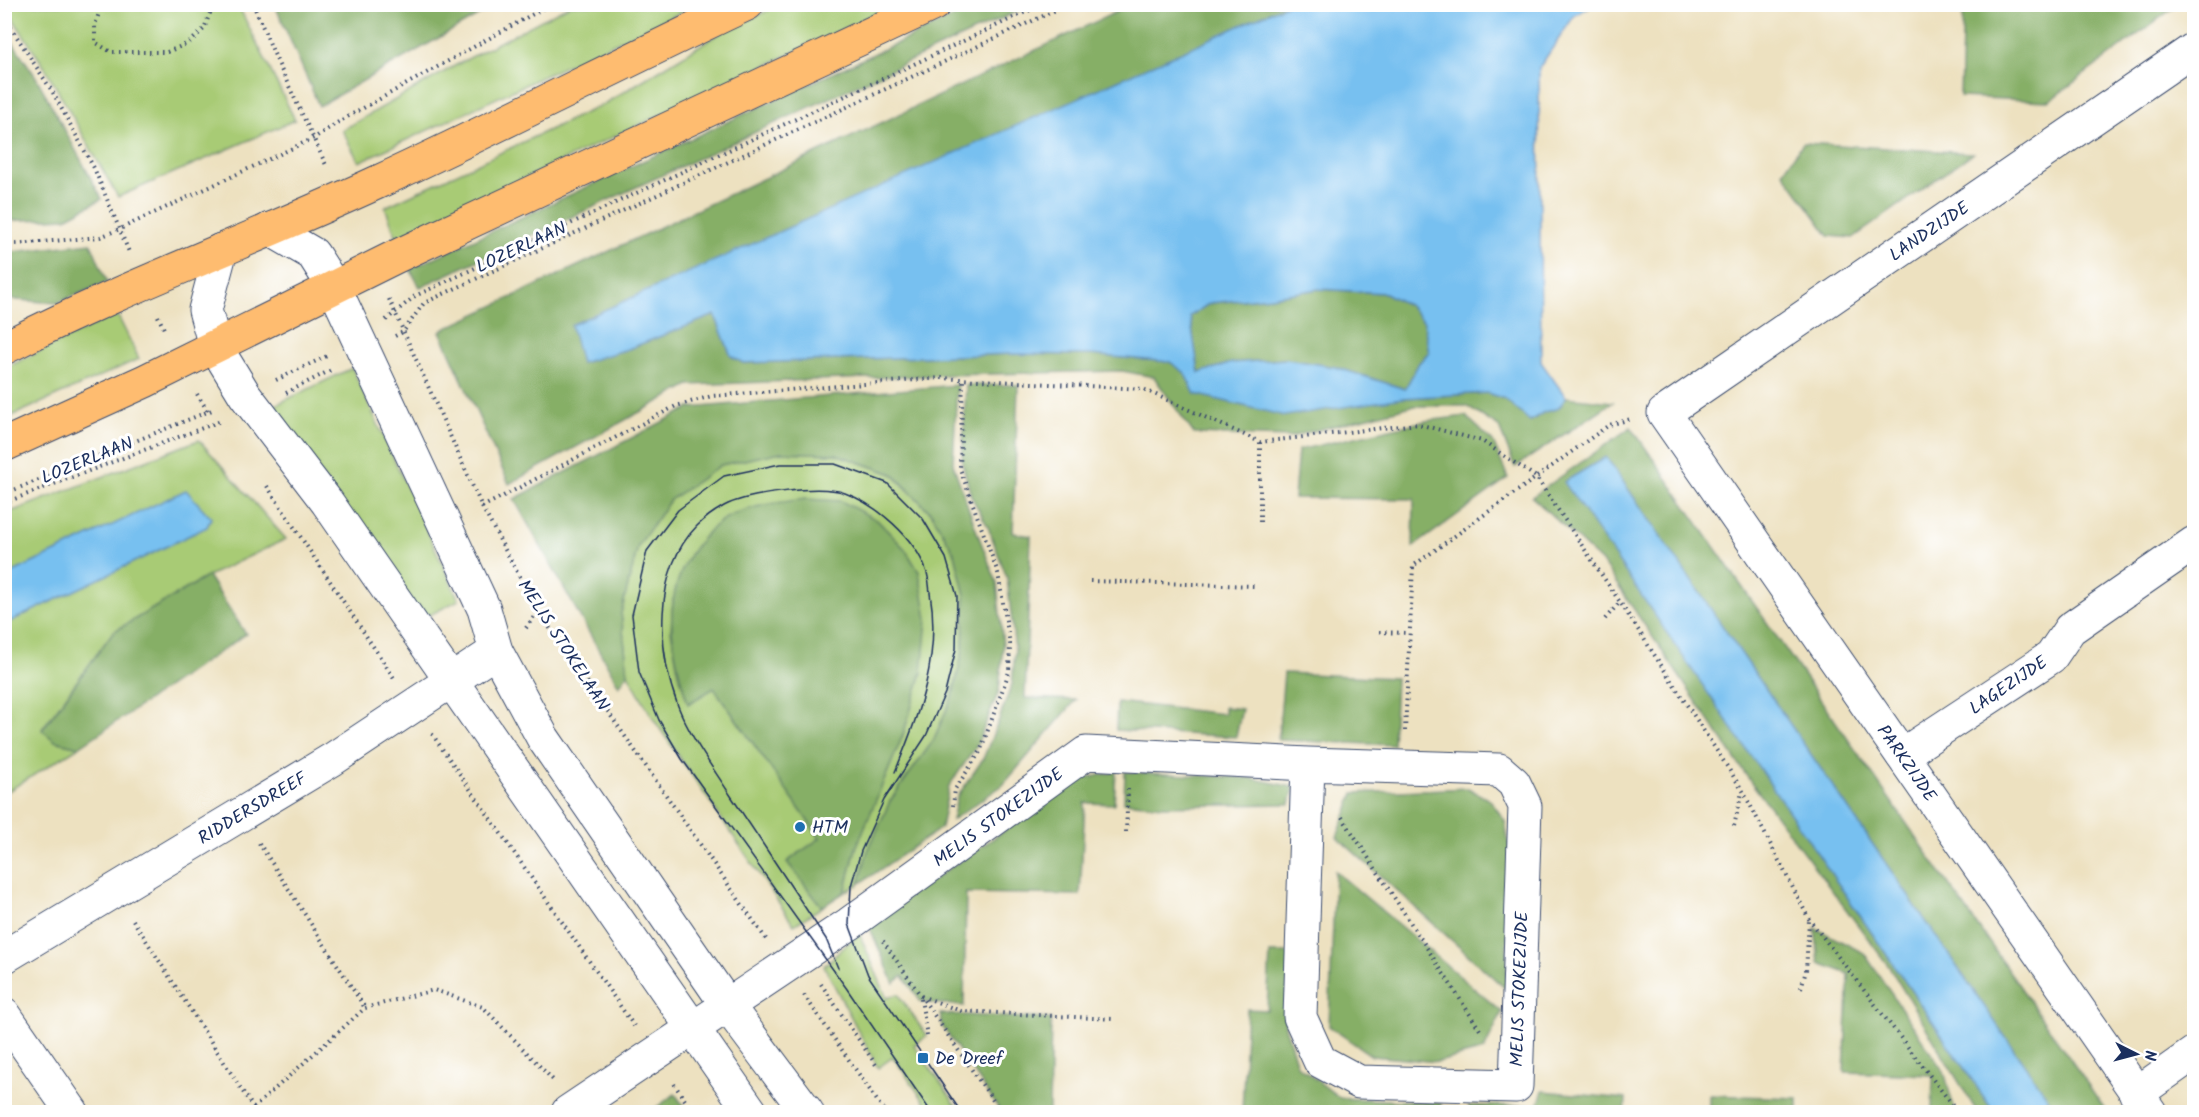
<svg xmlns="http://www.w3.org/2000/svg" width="2199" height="1117" font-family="Kalam,sans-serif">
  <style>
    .green { fill: #a8cb74; stroke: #627d69; stroke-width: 1.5 }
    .forest { fill: #86af66; stroke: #506f62; stroke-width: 1.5 }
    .water { fill: #77c0f0; stroke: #4978a7; stroke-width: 1.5; fill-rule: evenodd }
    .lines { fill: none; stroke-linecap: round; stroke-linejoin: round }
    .minor-casing { stroke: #3a4a6d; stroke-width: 35 }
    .tertiary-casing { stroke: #3a4a6d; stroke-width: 35 }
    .primary-casing { stroke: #3a4a6d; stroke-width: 35 }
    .path { stroke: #3a4a6d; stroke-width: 4; stroke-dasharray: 1.5 4.5; stroke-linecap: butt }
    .minor { stroke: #fff; stroke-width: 33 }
    .tertiary { stroke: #fff; stroke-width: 33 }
    .primary { stroke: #febc70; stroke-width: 33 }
    .tram { stroke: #1b2f5e; stroke-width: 1.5 }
    .poi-dot { fill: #1f6fb2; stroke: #fff; stroke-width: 2 }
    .labels { text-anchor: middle; stroke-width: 6; stroke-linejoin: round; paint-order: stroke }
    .street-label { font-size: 18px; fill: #1b2f5e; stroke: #fff }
    .poi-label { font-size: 18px; fill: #1b2f5e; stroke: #fff; text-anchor: start }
  </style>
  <rect width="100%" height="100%" fill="#fff"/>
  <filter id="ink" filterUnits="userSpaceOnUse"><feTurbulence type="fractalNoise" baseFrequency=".0167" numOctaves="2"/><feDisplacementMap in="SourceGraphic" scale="12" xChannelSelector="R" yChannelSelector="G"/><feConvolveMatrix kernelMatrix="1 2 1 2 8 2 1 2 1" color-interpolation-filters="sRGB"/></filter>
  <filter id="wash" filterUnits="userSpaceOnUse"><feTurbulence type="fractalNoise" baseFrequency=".008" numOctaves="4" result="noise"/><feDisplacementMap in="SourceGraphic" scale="24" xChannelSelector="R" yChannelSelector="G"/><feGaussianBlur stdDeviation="1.35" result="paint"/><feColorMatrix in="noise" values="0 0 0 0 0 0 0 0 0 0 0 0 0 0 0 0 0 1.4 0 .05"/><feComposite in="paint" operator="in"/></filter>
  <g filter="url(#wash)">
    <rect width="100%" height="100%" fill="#ede1c0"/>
    <g class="green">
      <path d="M 4,5 L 238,5 L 295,120 L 118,197 L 45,68 Z"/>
      <path d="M 570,5 L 697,5 L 359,162 L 342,130 L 458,64 Z"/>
      <path d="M 780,5 L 895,5 L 397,238 L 385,207 L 604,104 L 725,30 Z"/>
      <path d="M 117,314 L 139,359 L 5,419 L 5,368 Z"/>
      <path d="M 352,368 L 459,600 L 420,620 L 273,406 Z"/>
      <path d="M 199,440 L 286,539 L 208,576 L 113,632 L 42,729 L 55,741 L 79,747 L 5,793 L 5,624 L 207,527 L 211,518 L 185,491 L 5,576 L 5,514 Z"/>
      <path d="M 781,452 L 836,454 L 892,474 L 932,514 L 955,554 L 965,595 L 963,649 L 953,695 L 933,741 L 890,801 L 867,853 L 859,884 L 845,892 L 856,848 L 903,735 L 922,672 L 919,572 L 905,549 L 877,520 L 673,599 L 671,631 L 678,671 L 688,703 L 714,688 L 820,838 L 787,862 L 822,907 L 794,925 L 654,720 L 628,674 L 621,613 L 638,546 L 670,500 L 721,465 Z"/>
      <path d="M 859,933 L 887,998 L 898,994 L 927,1036 L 914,1045 L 961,1112 L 932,1112 L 893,1057 L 878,1068 L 824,966 Z"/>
    </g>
    <g class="forest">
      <path d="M 275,5 L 497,5 L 319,106 Z"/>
      <path d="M 979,5 L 1031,5 L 420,287 L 410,269 Z"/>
      <path d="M 1131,5 L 1288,5 L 572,325 L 581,363 L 628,349 L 715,315 L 731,356 L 743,363 L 1011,354 L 1091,355 L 1170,362 L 1184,372 L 1195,394 L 1403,398 L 1487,393 L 1505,399 L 1531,421 L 1544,412 L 1559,408 L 1566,397 L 1613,402 L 1515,467 L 1499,427 L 1466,406 L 1412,406 L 1290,437 L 1194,434 L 1154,377 L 1122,371 L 946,375 L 689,385 L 509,484 L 440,331 Z"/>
      <path d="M 1963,5 L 2174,4 L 2177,5 L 2049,101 L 1960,97 Z"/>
      <path d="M 5,31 L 36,77 L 102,199 L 66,218 L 5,221 Z"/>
      <path d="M 1803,143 L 1973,153 L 1853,238 L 1829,236 L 1783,172 Z"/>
      <path d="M 91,243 L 107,282 L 57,303 L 5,299 L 4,253 Z"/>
      <path d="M 1318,289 L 1385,293 L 1410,306 L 1424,322 L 1429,352 L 1419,363 L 1405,389 L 1335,367 L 1286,359 L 1232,363 L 1199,373 L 1190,316 L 1210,303 L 1270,297 Z"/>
      <path d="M 957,385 L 953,464 L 977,532 L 997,583 L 1003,646 L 999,691 L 976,747 L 949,786 L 941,828 L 859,884 L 867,853 L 890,801 L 933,741 L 953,695 L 963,649 L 965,595 L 955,554 L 932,514 L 893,474 L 836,454 L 781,452 L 721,465 L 670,500 L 638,546 L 621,613 L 628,674 L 619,686 L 514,499 L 689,408 Z"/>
      <path d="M 966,385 L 1018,385 L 1013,533 L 1031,536 L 1025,698 L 1076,700 L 1003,785 L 952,820 L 957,797 L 983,759 L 998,722 L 1012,684 L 1015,651 L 1007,578 L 988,527 L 971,496 L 962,462 Z"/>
      <path d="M 1466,416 L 1493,442 L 1508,478 L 1413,547 L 1414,499 L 1294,498 L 1298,450 L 1425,421 Z"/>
      <path d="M 1631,427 L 2107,1112 L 2057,1112 L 1606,457 L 1565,482 L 1994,1112 L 1977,1112 L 1890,968 L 1748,778 L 1602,562 L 1532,497 Z"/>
      <path d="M 806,499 L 841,501 L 877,520 L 905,549 L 919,572 L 927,619 L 922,672 L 903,735 L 856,848 L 845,892 L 822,907 L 787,862 L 820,838 L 714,688 L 688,704 C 671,649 659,596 696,546 C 705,535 716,522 730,516 C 754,505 780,502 806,499 Z"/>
      <path d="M 208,576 L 246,634 L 79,747 L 55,741 L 42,730 L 113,632 Z"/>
      <path d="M 1284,673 L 1396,678 L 1393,745 L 1278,740 Z"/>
      <path d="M 1117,702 L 1224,714 L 1224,707 L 1242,709 L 1236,737 L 1116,730 Z"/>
      <path d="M 1116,772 L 1114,804 L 1085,803 L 1080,895 L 966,893 L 964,1006 L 921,1002 L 903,976 L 894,983 L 868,924 L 1080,779 Z"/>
      <path d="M 1125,772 L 1250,778 L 1294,787 L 1290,804 L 1163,806 L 1124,802 Z"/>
      <path d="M 1468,788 L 1491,801 L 1505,821 L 1510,851 L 1506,989 L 1337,837 L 1354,793 Z"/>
      <path d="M 1335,871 L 1502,1012 L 1484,1050 L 1438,1062 L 1372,1056 L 1329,1026 Z"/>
      <path d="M 1815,928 L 1864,953 L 1944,1072 L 1955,1112 L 1932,1112 L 1933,1075 L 1844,1072 L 1849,974 L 1819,963 Z"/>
      <path d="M 1270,953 L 1290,953 L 1285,1026 L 1297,1065 L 1340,1098 L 1441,1103 L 1441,1112 L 1242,1112 L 1247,1009 L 1267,1010 Z"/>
      <path d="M 940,1014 L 1051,1019 L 1049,1112 L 1001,1112 L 942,1026 Z"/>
      <path d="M 1543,1091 L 1626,1099 L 1625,1112 L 1469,1112 L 1469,1106 L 1538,1105 Z"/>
      <path d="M 675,1094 L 688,1112 L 650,1112 Z"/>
      <path d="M 1709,1095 L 1798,1098 L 1798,1112 L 1709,1112 Z"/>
    </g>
    <g class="water">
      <path d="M 1288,4 L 1592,5 L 1574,16 L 1539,68 L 1541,362 L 1566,397 L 1559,408 L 1544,412 L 1530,421 L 1505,399 L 1487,393 L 1403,398 L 1285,416 L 1195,394 L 1184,372 L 1170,362 L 1091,355 L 1011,354 L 743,363 L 731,356 L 715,315 L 628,349 L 581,363 L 571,325 ZM 1318,289 L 1385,293 L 1410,306 L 1424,322 L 1429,352 L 1419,363 L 1405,389 L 1335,367 L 1286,359 L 1232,363 L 1199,373 L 1190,316 L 1210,303 L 1270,297 Z"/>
      <path d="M 1606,457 L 2057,1112 L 1994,1112 L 1564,482 Z"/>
      <path d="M 186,490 L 211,518 L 207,527 L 5,624 L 5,576 Z"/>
    </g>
  </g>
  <g filter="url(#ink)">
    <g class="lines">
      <g class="minor-casing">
        <g id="minor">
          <path d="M 1902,755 L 2051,657 L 2070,629 L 2194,543"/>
          <path d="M 4,957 L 333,759 L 496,651"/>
          <path d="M 4,1014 L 72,1112"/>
          <path d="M 2136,1094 L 2194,1053"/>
          <path d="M 568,1112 L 849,924 L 1086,753 L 1308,764 L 1499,770 L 1514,783 L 1525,806 L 1516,1086 L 1359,1082 L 1320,1061 L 1300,1017 L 1308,764"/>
          <path d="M 2150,1112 L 1664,413 L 2194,49"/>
        </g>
      </g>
      <g class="tertiary-casing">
        <g id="tertiary">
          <path d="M 270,229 L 313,254 L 334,287 L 484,609 L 496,651 L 543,738 L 727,1005 L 807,1112"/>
          <path d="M 221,250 L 205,310 L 215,346 L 245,395 L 327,502 L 751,1112"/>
        </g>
      </g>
      <g class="primary-casing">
        <g id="primary">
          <path d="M 4,348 C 126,286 255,239 378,182 C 502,125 623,62 747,4"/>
          <path d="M 4,445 L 145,381 L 395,257 L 934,4"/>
        </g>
      </g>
      <g class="path">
        <path d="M 102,4 L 95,25 L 95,42 L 111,52 L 167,52 L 189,43 L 204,29 L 210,13 L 210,4"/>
        <path d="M 253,4 L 278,63 L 327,167"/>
        <path d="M 4,17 L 52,91 L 94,168 L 129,252"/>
        <path d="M 4,245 L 100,237 L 120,229 L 314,138 L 340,121 L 551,4"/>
        <path d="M 389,299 L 482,507 L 538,611 L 766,939"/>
        <path d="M 158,316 L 165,331"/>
        <path d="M 386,320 L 415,296 L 1043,4"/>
        <path d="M 395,336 L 403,332 L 424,303 L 1069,4"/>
        <path d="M 276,380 L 329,355"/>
        <path d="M 286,393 L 333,369"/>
        <path d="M 197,394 L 209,413"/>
        <path d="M 267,486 L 394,678"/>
        <path d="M 4,494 L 212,410"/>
        <path d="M 4,503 L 221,421"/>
        <path d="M 482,507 L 676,406 L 712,396 L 941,378 L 1143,389 L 1260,442 L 1418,424 L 1482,441 L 1536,477 L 1620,602 L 1743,791 L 1809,919 L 1958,1112"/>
        <path d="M 1260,522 L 1260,442"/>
        <path d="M 1090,581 L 1256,586"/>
        <path d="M 1605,619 L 1620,602"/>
        <path d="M 526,628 L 538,611"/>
        <path d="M 1379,632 L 1409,633"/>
        <path d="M 1405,731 L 1413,566 L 1609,425 L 1631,419"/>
        <path d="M 432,734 L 634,1026"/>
        <path d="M 953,806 L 955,789 L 980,752 L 1009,672 L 1010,644 L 998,573 L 960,469 L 963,379"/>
        <path d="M 1342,817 L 1482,1033"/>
        <path d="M 1734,826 L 1742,792"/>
        <path d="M 1126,832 L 1128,789"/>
        <path d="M 259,843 L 365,1008"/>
        <path d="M 133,920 L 254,1109"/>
        <path d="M 883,941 L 1001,1112"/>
        <path d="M 821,984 L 878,1068"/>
        <path d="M 1801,988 L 1806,971 L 1809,920"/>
        <path d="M 804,995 L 885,1112"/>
        <path d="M 921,996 L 961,1011 L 1113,1019"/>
        <path d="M 921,999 L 927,1036"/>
        <path d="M 674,1084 L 693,1112"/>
        <path d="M 249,1112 L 365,1008 L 434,990 L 483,1007 L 553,1080"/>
      </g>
      <use href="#minor" class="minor"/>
      <use href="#tertiary" class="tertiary"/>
      <use href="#primary" class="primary"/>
      <g class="tram">
        <path d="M 838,968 L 826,939 C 794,891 763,844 731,796 C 713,768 690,737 678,706 C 657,651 653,571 697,526 C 704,519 715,511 724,506 C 747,494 820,484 845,493 C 877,505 914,537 926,570 C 929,577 929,586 930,593 C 941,656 919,715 895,772"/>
        <path d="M 931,1112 L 847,989 L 682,759 L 659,720 L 639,672 L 632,615 L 647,551 L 678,510 L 724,476 L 780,464 L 835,464 L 887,483 L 923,519 L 946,558 L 957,596 L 956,649 L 945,693 L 926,736 L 884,800 L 861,851 L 851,886 L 849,924 L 868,975 L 961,1112"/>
      </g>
    </g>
  </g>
  <g class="poi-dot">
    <circle cx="800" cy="827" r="6"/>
    <rect x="917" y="1052" width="12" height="12" rx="3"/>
  </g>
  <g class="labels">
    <g class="street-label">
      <text transform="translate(1929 231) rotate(-34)" y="6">LANDZIJDE</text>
      <text transform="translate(521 247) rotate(-25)" y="6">LOZERLAAN</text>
      <text transform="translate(87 460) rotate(-22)" y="6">LOZERLAAN</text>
      <text transform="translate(564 645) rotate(57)" y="6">MELIS STOKELAAN</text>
      <text transform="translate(2008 685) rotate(-34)" y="6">LAGEZIJDE</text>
      <text transform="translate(1907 763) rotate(55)" y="6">PARKZIJDE</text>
      <text transform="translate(252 808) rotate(-31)" y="6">RIDDERSDREEF</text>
      <text transform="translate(998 817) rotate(-36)" y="6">MELIS STOKEZIJDE</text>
      <text transform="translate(1519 989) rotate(-88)" y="6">MELIS STOKEZIJDE</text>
    </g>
    <g class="poi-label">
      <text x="812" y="833">HTM</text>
      <text x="935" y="1064">De Dreef</text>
    </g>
  </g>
  <rect width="2199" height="1117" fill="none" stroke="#fff" stroke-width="24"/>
  <g transform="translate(2136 1054) rotate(96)" stroke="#ffffff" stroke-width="4.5" paint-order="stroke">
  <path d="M0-4.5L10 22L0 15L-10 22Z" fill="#1b2f5e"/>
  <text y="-9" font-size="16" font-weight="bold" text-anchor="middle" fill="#1b2f5e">N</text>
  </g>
</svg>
